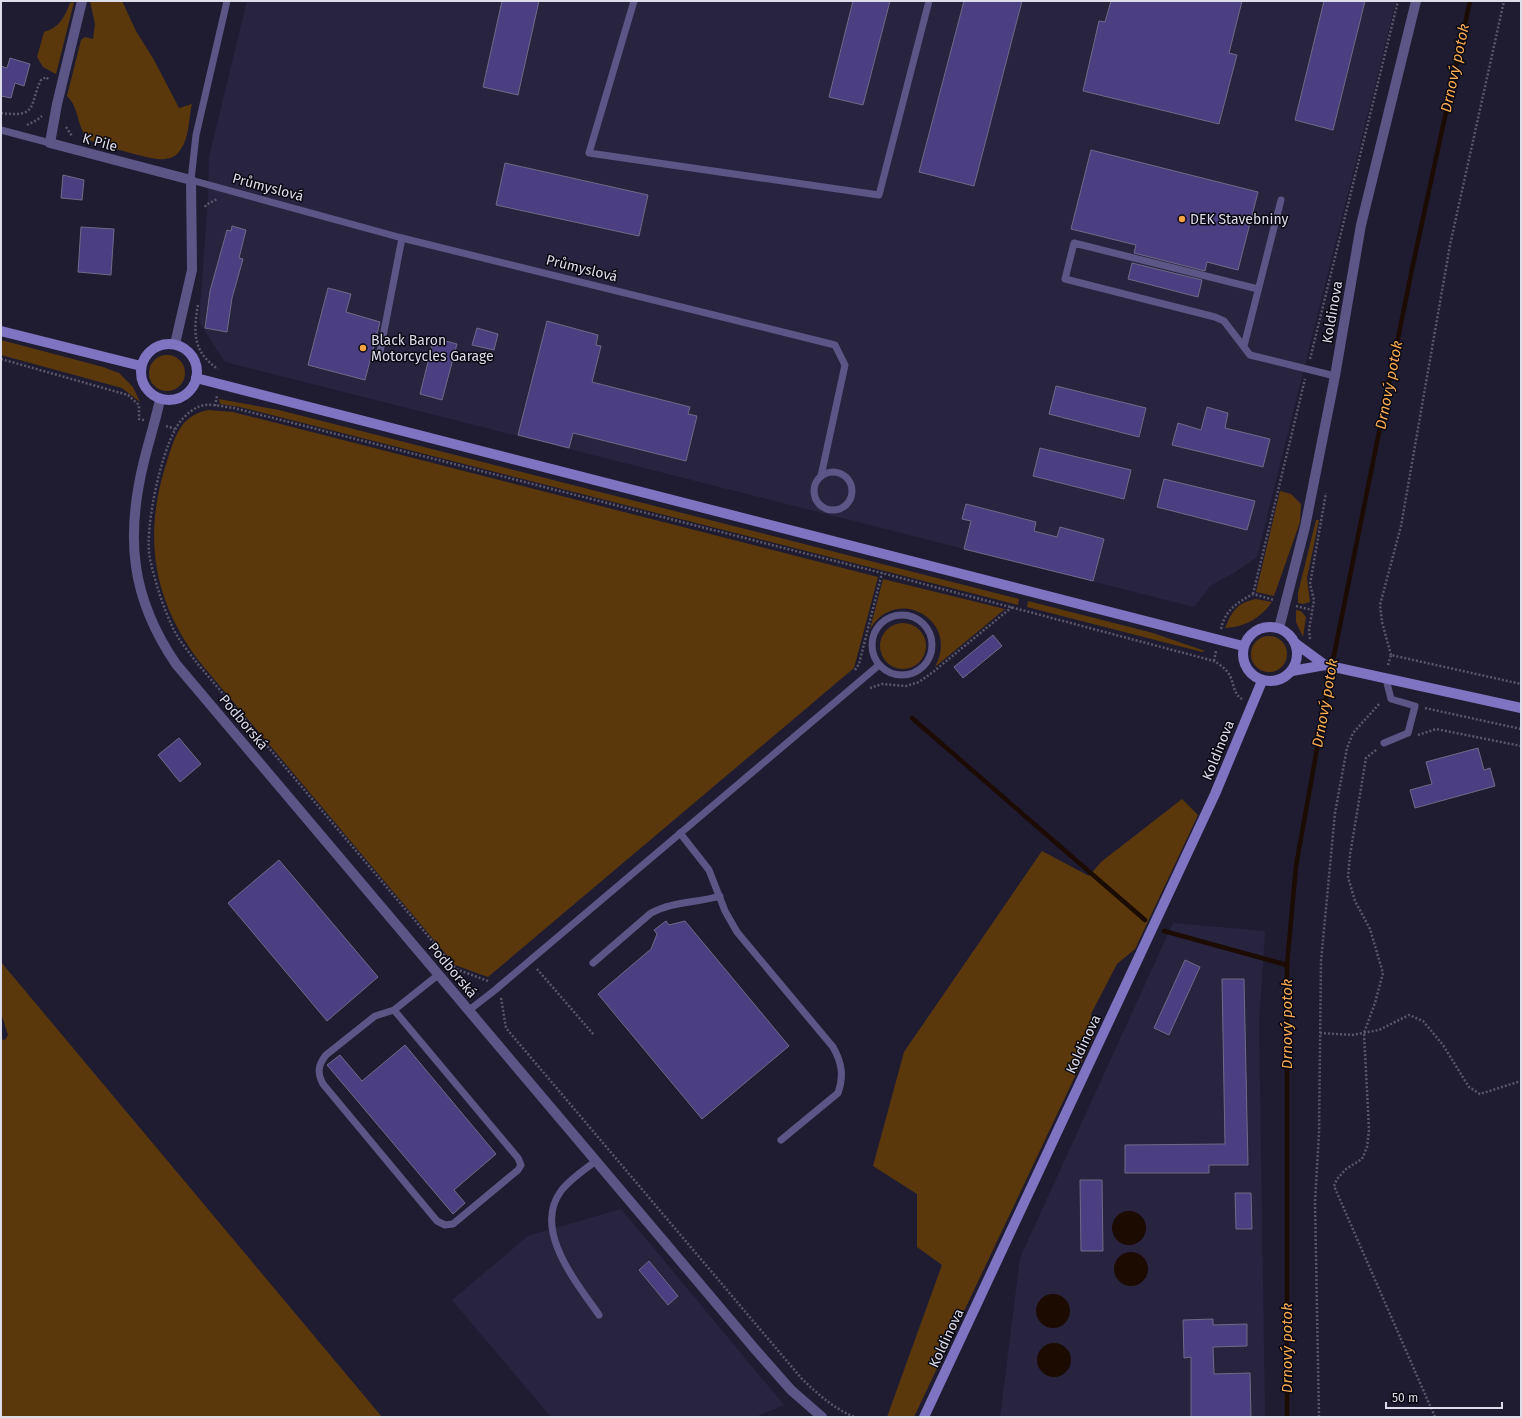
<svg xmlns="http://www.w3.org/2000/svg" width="1522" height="1418" font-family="'Fira Sans',sans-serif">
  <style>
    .built { fill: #282440 }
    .green { fill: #5a380c }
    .water { fill: #1c0b00 }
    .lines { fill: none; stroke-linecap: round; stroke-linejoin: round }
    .stream { stroke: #1c0b00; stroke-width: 4.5 }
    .building { fill: #4b3f82; stroke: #6e6b86 }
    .path { stroke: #59566a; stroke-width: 2.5; stroke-dasharray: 2 2; stroke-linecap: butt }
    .service { stroke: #5c5686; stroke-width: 7 }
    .minor { stroke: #5c5686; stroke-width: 10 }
    .tertiary { stroke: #5c5686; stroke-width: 10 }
    .secondary { stroke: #7f74c1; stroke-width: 10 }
    .poi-dot { fill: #f4a344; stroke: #090811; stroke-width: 1.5 }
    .labels { text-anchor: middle; stroke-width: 3; stroke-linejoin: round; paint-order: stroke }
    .street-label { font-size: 14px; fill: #dddceb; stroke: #090811 }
    .poi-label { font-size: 14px; fill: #dddceb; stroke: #090811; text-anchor: start }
    .water-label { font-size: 15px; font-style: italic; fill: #fbac52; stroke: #090811 }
  </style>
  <rect width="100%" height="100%" fill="#1f1c32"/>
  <g class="built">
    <path d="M 247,1 L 1396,1 L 1257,557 L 1237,571 L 1210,586 L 1194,607 L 225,362 L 199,322 L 208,199 L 209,157 Z"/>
    <path d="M 1173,923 L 1265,931 L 1259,1023 L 1265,1417 L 1000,1417 L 1020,1258 Z"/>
    <path d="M 621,1209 L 784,1405 L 755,1417 L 551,1417 L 452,1300 L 528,1236 Z"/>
  </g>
  <g class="green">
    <path d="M 90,1 L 122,1 L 136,31 L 154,60 L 179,108 L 192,104 C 188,120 190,140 178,153 C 174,158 165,160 158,159 C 150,159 92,143 88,139 C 76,125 80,109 67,96 L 81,40 L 85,37 L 93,39 L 95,24 Z"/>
    <path d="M 74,2 L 56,74 L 43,67 L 37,57 L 44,32 C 60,27 64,18 70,3 Z"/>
    <path d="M 1,340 L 103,367 L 119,373 L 133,387 L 140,402 L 122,388 L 1,355 Z"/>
    <circle cx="167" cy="373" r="18"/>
    <path d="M 219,399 L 279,410 L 1019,599 L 1018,605 L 240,407 L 220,404 Z"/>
    <path d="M 208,410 L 233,412 L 878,577 L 854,668 L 488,977 L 455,965 L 203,666 C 152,602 142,535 168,458 C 176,434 181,416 208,410 Z"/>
    <path d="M 1280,491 L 1291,494 L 1301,504 L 1300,522 L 1274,596 L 1256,592 Z"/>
    <path d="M 1316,520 L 1319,520 L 1307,578 L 1310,602 L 1303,604 L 1298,603 L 1298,593 Z"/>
    <path d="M 883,579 L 1005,609 L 935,667 C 961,621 897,584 870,629 Z"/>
    <path d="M 1256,599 L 1272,602 C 1260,618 1246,627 1225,628 C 1232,611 1237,603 1256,599 Z"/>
    <path d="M 1028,601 L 1153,633 L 1205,651 L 1202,652 L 1027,607 Z"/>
    <path d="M 1296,610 L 1301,611 L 1306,617 L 1303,637 L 1296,622 Z"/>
    <circle cx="903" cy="646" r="23"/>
    <circle cx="1269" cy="654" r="18"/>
    <path d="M 1182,799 L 1198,815 L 1135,949 L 1117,964 L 1091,1014 L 1095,1034 L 914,1417 L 887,1417 L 942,1265 L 917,1247 L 917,1194 L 873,1166 L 904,1052 L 1042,851 L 1089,876 L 1101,862 Z"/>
    <path d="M 1,962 L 382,1417 L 1,1417 L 1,1039 L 5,1040 L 8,1035 L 1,1013 Z"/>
  </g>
  <g class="water">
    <circle cx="1129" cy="1228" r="17"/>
    <circle cx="1131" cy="1269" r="17"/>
    <circle cx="1053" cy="1311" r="17"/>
    <circle cx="1054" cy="1360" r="17"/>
  </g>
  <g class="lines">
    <g class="stream">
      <path d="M 912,718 L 1145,920"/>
      <path d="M 1164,931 L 1287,965"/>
      <path d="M 1287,1417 L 1287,965 L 1296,866 L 1332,665 L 1412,269 L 1470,1"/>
    </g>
  </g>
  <g class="building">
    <path d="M 502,1 L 539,1 L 518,95 L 483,87 Z"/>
    <path d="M 853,1 L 890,1 L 863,105 L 829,97 Z"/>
    <path d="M 964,1 L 1022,1 L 974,186 L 919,172 Z"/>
    <path d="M 1111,1 L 1242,1 L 1229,53 L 1237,55 L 1219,124 L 1083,91 L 1099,21 L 1105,22 Z"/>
    <path d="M 1324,1 L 1365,1 L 1333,130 L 1295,120 Z"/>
    <path d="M 10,58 L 30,64 L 24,86 L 15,83 L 11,98 L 1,96 L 1,66 L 7,68 Z"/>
    <path d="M 1091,150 L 1258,192 L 1238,270 L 1207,262 L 1205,271 L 1134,253 L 1136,245 L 1071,229 Z"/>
    <path d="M 505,163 L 648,195 L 639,236 L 496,205 Z"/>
    <path d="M 63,175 L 84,180 L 82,200 L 61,198 Z"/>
    <path d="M 232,226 L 246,230 L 239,258 L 243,259 L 232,298 L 227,332 L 205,328 L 210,291 L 227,230 L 231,231 Z"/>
    <path d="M 81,227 L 114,229 L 111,275 L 78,272 Z"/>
    <path d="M 1132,263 L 1202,280 L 1198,297 L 1128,279 Z"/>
    <path d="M 328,288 L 351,294 L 346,312 L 380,322 L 365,380 L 308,365 Z"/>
    <path d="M 547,321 L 598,335 L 596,345 L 601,346 L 592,382 L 690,407 L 688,414 L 697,416 L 686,461 L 573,433 L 569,448 L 518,435 Z"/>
    <path d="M 477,328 L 498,334 L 494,350 L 472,345 Z"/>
    <path d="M 434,338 L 457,344 L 442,400 L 420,394 Z"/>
    <path d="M 1056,386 L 1146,408 L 1139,437 L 1049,414 Z"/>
    <path d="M 1207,407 L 1228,413 L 1225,428 L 1270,439 L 1263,467 L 1172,445 L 1178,423 L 1201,430 Z"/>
    <path d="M 1040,448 L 1131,470 L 1124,499 L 1033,476 Z"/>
    <path d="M 1164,479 L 1255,501 L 1247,530 L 1157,507 Z"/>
    <path d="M 966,504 L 1036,522 L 1034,531 L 1057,537 L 1060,527 L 1104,539 L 1093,581 L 964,549 L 971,521 L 962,519 Z"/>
    <path d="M 993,635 L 1002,646 L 963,678 L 954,667 Z"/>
    <path d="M 179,738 L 201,764 L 180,782 L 158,755 Z"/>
    <path d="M 1478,748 L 1484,770 L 1490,768 L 1495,786 L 1415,808 L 1410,790 L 1432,784 L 1426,762 Z"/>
    <path d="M 279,860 L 378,977 L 327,1021 L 228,903 Z"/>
    <path d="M 666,921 L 669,925 L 685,921 L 789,1046 L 702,1119 L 598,994 L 651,949 L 657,934 L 654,930 Z"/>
    <path d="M 1185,960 L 1200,967 L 1169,1035 L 1154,1028 Z"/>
    <path d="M 1222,979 L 1244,979 L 1248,1165 L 1209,1165 L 1209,1173 L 1125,1173 L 1125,1145 L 1225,1144 Z"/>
    <path d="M 405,1045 L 496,1154 L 454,1190 L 465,1203 L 453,1214 L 327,1065 L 340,1055 L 362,1081 Z"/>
    <path d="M 1080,1180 L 1102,1180 L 1103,1251 L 1081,1251 Z"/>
    <path d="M 1235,1193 L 1251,1193 L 1252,1229 L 1236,1229 Z"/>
    <path d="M 649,1261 L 678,1296 L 668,1305 L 639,1270 Z"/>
    <path d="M 1213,1319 L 1213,1325 L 1247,1324 L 1247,1346 L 1213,1347 L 1214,1374 L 1250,1373 L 1251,1417 L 1191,1417 L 1191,1357 L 1184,1358 L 1183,1320 Z"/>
  </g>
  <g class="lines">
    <g class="path">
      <path d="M 1,113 C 39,118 29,104 41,80 L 46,77 L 49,80"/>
      <path d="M 27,125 L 37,120 L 42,116"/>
      <path d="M 66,127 L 72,136"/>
      <path d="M 205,207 L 206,205 L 217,199"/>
      <path d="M 198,305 C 193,333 193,352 218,369"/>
      <path d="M 1,359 L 128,395 L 139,405 L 139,419 L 144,420"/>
      <path d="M 1310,359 L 1398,1"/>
      <path d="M 215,406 L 217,396"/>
      <path d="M 166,426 L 175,429"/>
      <path d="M 1253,594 L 1305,379"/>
      <path d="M 1296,606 L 1312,610"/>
      <path d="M 1221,629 C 1225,610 1237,603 1253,594 L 1274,600"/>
      <path d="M 1310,639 L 1309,630 L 1314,600 L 1310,584 L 1326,493"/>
      <path d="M 1391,655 L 1382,622 L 1380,605 L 1401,526 L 1450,245 L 1504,1"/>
      <path d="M 1214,661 L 1216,651"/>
      <path d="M 1388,665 L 1391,655 L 1521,684"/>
      <path d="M 855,670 L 859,664 L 882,573"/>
      <path d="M 870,688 L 882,684 L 906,686 L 919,682 L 933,672 L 1012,607"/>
      <path d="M 1425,708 L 1521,729"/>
      <path d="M 1418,735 L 1436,729 L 1521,746"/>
      <path d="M 1376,750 L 1366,758 L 1350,855 L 1348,877 L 1355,901 L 1370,929 L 1383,973 L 1375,1003 L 1364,1033 L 1369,1130 L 1367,1147 L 1362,1159 L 1346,1169 L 1337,1179 L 1334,1186 L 1435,1417"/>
      <path d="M 537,969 L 594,1035"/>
      <path d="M 488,981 L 456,969 L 197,663 C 190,654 182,644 176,634 C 164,611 156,585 150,559 C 144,530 160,457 175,430 C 179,421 189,411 198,407 C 208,402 224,407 234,408 L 882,573 L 1214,661 C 1219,664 1225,668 1229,674 C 1234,682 1233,694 1242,699"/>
      <path d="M 501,998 L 506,1028 L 802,1379 C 818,1394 834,1409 855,1417"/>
      <path d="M 1320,1033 L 1352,1035 L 1379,1030 L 1409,1015 L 1423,1021 L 1443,1045 L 1469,1087 L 1480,1094 L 1521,1081"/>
      <path d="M 1319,1417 L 1315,1202 L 1319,1133 L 1321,961 L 1335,813 L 1347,748 L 1353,733 L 1380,703"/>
    </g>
    <g class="service">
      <path d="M 227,1 L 196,135 L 191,180 L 402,238 L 835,345 L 845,365 L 821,476"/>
      <path d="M 634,1 L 589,153 L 879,195 L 929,1"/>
      <path d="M 1,130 L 50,143"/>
      <path d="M 1258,289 L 1074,243 L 1065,279 L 1215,317 L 1224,321 L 1250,355 L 1335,376"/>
      <path d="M 1244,346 L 1281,200"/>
      <path d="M 380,352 L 402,238"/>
      <circle cx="833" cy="491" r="19"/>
      <circle cx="902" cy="645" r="30"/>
      <path d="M 1384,743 L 1408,733 L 1415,706 L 1391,699 L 1386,679"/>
      <path d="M 680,833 L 709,870 L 725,911 L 737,932 L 833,1047 C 842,1063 844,1076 838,1093 L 781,1140"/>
      <path d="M 593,963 L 651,913 C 673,901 697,903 720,896"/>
      <path d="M 394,1010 L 518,1158 L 521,1165 L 518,1170 L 453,1224 L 445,1225 L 437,1221 L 323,1084 C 317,1073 318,1065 326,1055 L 375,1016 L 394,1010 L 438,975"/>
      <path d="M 468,1011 L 495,990 L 879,665"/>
      <path d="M 596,1161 C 584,1170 570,1179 561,1191 C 532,1230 577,1283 599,1315"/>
    </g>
    <g class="minor">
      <path d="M 82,1 L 57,104 L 50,143 L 191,180 L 192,270 L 175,344"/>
      <path d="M 160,399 C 156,420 149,440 144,461 C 125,538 131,598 176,664 L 754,1348 L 791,1390 L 822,1417"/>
    </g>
    <path class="tertiary" d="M 1279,628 L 1305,527 L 1335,376 L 1361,225 L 1416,1"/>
    <g class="secondary">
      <path d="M 1,331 L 141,366"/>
      <circle cx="169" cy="372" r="28"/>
      <path d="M 196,378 L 1243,646"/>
      <circle cx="1270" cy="654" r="27"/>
      <path d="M 1295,643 L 1325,665 L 1521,708"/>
      <path d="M 1292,671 L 1325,665"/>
      <path d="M 924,1417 L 1215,794 L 1262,681"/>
    </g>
  </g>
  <g class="poi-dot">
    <circle cx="1182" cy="219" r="4"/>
    <circle cx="363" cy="348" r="4"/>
  </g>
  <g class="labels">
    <g class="street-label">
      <text transform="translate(100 142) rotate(15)" y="5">K Pile</text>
      <text transform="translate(268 187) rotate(15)" y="5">Průmyslová</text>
      <text transform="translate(582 268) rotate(14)" y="5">Průmyslová</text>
      <text transform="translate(1332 312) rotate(-80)" y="5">Koldinova</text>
      <text transform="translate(244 722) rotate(50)" y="5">Podborská</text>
      <text transform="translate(1218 750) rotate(-68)" y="5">Koldinova</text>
      <text transform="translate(453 970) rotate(50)" y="5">Podborská</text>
      <text transform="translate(1083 1044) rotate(-65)" y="5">Koldinova</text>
      <text transform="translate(946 1338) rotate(-65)" y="5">Koldinova</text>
    </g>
    <g class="poi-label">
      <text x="1190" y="224">DEK Stavebniny</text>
      <text x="371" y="345">Black Baron<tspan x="371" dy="16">Motorcycles Garage</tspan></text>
    </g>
    <g class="water-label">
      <text transform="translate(1455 68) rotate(-78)" y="5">Drnový potok</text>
      <text transform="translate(1389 385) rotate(-79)" y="5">Drnový potok</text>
      <text transform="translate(1325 703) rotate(-80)" y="5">Drnový potok</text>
      <text transform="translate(1287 1024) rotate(-90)" y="5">Drnový potok</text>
      <text transform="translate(1287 1348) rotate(-90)" y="5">Drnový potok</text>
    </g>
  </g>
  <rect width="1522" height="1418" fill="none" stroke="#dddceb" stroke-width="4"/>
  <path d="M1386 1402v6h116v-6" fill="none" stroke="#dddceb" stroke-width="2"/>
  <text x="1392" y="1402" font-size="12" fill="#dddceb" stroke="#090811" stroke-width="3" paint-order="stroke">50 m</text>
</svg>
